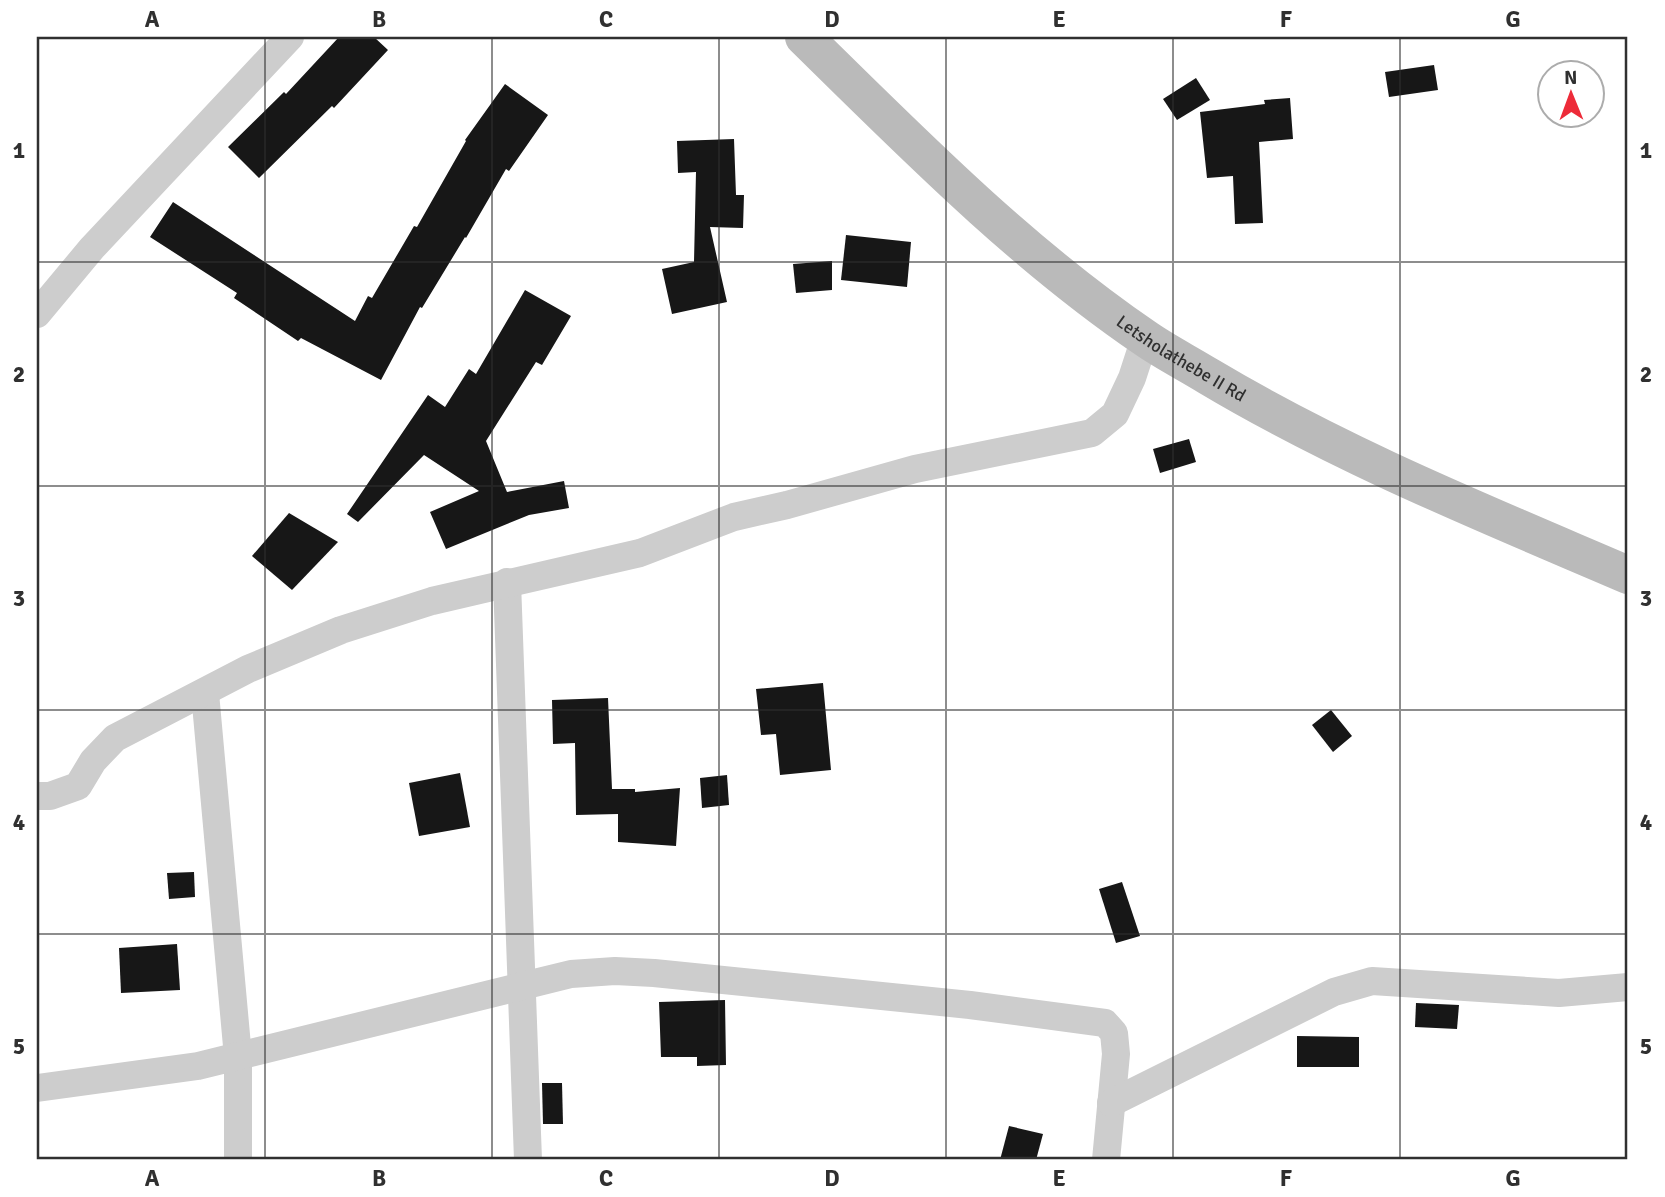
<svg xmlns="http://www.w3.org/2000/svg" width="1665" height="1197" font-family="Signika,sans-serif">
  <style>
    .building { fill: #171717 }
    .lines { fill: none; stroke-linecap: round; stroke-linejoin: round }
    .street { stroke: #cdcdcd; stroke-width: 28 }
    .secondary { stroke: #bababa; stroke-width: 38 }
    .grid { fill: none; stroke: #303030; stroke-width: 2; stroke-opacity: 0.55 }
    .labels { text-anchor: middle; stroke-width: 7; stroke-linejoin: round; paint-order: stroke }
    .street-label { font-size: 18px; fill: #303030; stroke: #fff }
    .neatline { fill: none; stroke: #303030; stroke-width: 2.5 }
    .grid-label { font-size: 23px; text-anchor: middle; font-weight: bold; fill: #303030 }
  </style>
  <rect width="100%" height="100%" fill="#fff"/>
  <g class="building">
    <path d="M 339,37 L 374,37 L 388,50 L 334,108 L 332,106 L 259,178 L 228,147 L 284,92 L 286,94 Z"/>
    <path d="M 1434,65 L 1438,90 L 1389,97 L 1385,72 Z"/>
    <path d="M 1196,78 L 1210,100 L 1177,120 L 1163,99 Z"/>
    <path d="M 505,84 L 548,115 L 509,171 L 506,169 L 466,238 L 465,237 L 422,308 L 420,307 L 381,380 L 301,338 L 298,341 L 234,298 L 237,293 L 150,237 L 173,202 L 355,321 L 368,296 L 372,298 L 414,226 L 417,227 L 466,141 L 465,140 Z"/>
    <path d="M 1290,98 L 1293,139 L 1259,142 L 1263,223 L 1235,224 L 1233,176 L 1207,178 L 1200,112 L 1265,104 L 1264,100 Z"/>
    <path d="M 734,139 L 736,195 L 744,195 L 743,228 L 710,227 L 727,302 L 672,314 L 662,269 L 694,262 L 696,172 L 678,173 L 677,141 Z"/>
    <path d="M 846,235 L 911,242 L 907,287 L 841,280 Z"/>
    <path d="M 832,261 L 832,290 L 796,293 L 793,264 Z"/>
    <path d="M 525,290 L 571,316 L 542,365 L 536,362 L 486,441 L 507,492 L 564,481 L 569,508 L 529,515 L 446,549 L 430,512 L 479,491 L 424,455 L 358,522 L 347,514 L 428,395 L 445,407 L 469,369 L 476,374 Z"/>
    <path d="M 1189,439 L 1196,462 L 1160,473 L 1153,449 Z"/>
    <path d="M 289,513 L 338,542 L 292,590 L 252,556 Z"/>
    <path d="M 823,683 L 831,770 L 780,775 L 776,734 L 761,735 L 756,689 Z"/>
    <path d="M 608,698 L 612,789 L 635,789 L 635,792 L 680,788 L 676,846 L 618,842 L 618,814 L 576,815 L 575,743 L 553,744 L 552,700 Z"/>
    <path d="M 1331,710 L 1352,736 L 1333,752 L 1312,725 Z"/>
    <path d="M 460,773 L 470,827 L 419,836 L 409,783 Z"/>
    <path d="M 727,775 L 729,805 L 702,808 L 700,778 Z"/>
    <path d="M 194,872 L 195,897 L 169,899 L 167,873 Z"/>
    <path d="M 1122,882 L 1140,936 L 1116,943 L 1099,889 Z"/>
    <path d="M 177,944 L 180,990 L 121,993 L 119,948 Z"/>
    <path d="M 725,1000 L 726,1065 L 697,1066 L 697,1057 L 661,1057 L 659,1002 Z"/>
    <path d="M 1416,1003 L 1459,1005 L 1457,1029 L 1415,1027 Z"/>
    <path d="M 1297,1036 L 1359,1037 L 1359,1067 L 1297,1067 Z"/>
    <path d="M 542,1083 L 562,1083 L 563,1124 L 543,1124 Z"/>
    <path d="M 1009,1126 L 1043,1134 L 1036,1160 L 1000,1160 Z"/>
  </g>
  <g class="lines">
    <g class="street">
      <path d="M 37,314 L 92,248 L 290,37"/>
      <path d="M 507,582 L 528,1160"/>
      <path d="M 205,693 L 238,1057 L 238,1160"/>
      <path d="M 37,796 L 50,796 L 78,786 L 93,761 L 115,738 L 248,669 L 341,630 L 432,601 L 640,553 L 734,517 L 787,505 L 915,469 L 1092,433 L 1115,414 L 1132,378 L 1145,338"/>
      <path d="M 37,1088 L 198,1066 L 571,974 L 615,971 L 654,973 L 970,1005 L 1105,1023 L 1114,1033 L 1116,1054 L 1106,1160"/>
      <path d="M 1111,1103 L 1334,992 L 1372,981 L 1559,993 L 1628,987"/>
    </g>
    <path class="secondary" id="s1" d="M 804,37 C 912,143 1019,252 1145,338 C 1165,352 1187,363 1208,376 C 1342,456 1486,514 1628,575"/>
  </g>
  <path class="grid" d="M 265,37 L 265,1160M 492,37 L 492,1160M 719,37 L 719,1160M 946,37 L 946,1160M 1173,37 L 1173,1160M 1400,37 L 1400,1160M 37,262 L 1628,262M 37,486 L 1628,486M 37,710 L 1628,710M 37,934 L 1628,934"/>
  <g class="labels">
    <g class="street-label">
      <text dy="6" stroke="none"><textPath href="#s1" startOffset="497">Letsholathebe II Rd</textPath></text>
    </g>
  </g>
  <rect width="1665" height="1197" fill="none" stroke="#ffffff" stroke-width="77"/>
  <g transform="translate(1571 94) rotate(359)"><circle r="33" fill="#ffffff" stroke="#acacac" stroke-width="2"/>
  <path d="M0-5L12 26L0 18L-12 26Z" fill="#ed2b39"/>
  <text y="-10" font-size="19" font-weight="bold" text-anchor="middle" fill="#303030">N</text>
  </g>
  <rect x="38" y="38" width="1588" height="1120" class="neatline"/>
  <g class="grid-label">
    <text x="152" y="27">A</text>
    <text x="379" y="27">B</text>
    <text x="606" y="27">C</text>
    <text x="832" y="27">D</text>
    <text x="1059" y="27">E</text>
    <text x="1286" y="27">F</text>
    <text x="1513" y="27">G</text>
    <text x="19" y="158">1</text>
    <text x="1646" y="158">1</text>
    <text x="19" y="382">2</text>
    <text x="1646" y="382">2</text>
    <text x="19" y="606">3</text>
    <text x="1646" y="606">3</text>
    <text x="19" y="830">4</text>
    <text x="1646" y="830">4</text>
    <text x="19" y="1054">5</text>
    <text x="1646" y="1054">5</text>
    <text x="152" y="1186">A</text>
    <text x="379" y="1186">B</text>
    <text x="606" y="1186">C</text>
    <text x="832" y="1186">D</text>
    <text x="1059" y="1186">E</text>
    <text x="1286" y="1186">F</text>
    <text x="1513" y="1186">G</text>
  </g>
</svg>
